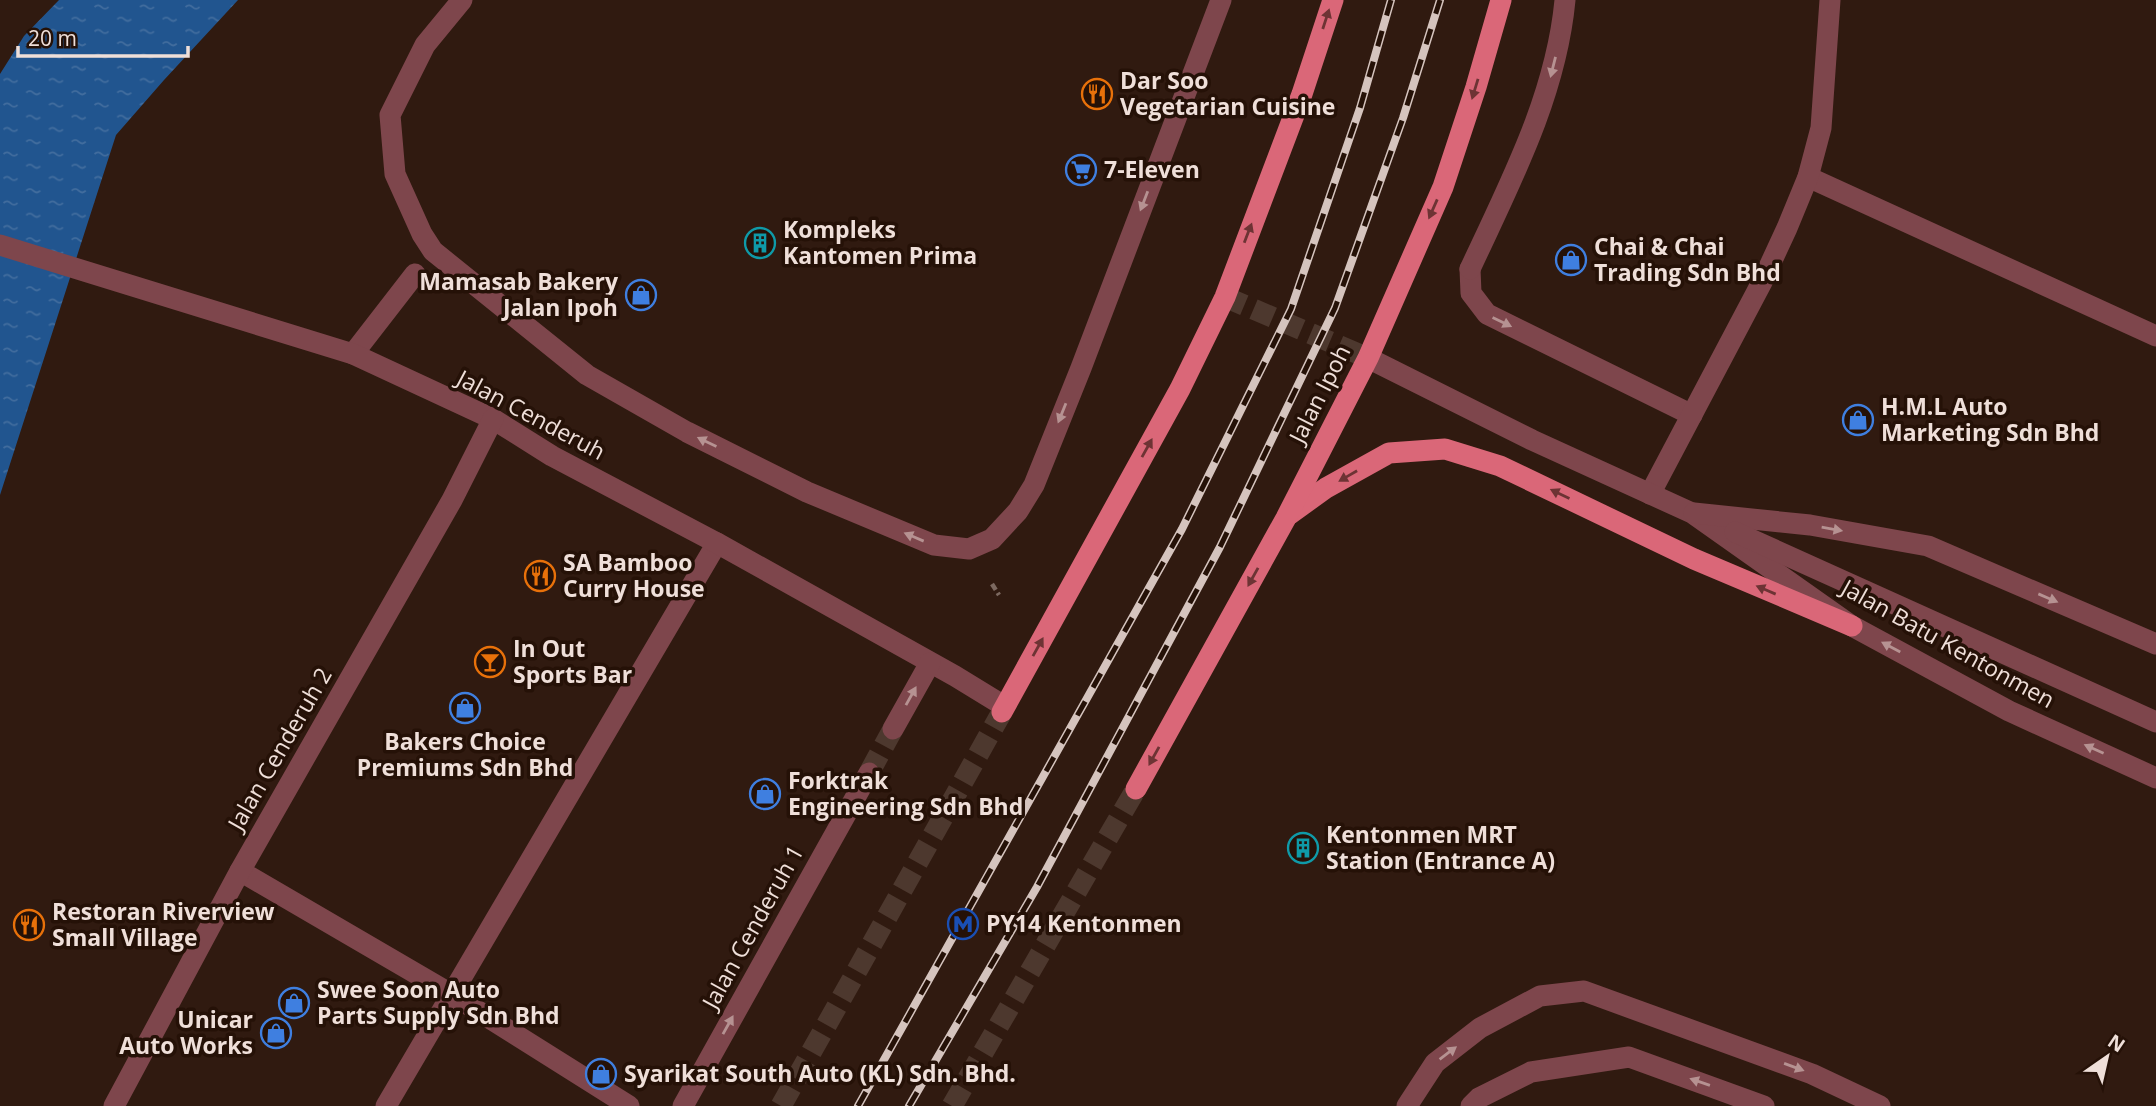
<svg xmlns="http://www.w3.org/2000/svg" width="2156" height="1106" font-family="'Open Sans',sans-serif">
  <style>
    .water { fill: url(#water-ripples) }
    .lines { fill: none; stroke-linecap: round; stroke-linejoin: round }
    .street-tunnel { stroke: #4d382e; stroke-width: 21; stroke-dasharray: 21 10; stroke-linecap: butt }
    .primary-tunnel { stroke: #4d382e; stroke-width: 21; stroke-dasharray: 21 10; stroke-linecap: butt }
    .path { stroke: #7c6960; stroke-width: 4.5; stroke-dasharray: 7 3.5; stroke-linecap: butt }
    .lane { stroke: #7e464c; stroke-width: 21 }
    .street { stroke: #7e464c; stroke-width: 21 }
    .primary { stroke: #da6778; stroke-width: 21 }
    .rail-casing { stroke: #d5c4be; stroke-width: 8 }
    .rail { stroke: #251107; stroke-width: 5; stroke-dasharray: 16; stroke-linecap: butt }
    .oneway { fill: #6d3334 }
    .oneway2 { fill: #b69292 }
    .labels { text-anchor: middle; stroke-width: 7; stroke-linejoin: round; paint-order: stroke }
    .poi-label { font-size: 23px; font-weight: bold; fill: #efdfd9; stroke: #251107; text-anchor: start }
    .street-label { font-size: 23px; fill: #efdfd9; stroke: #251107 }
  </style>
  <defs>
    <pattern id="water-ripples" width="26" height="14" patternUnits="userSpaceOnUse" patternTransform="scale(1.75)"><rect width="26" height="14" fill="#21558f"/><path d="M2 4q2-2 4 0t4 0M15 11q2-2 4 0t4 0" fill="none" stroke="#426d9e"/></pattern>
  </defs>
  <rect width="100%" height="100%" fill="#301a10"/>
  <path class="water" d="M 59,0 L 238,0 L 164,80 L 116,135 L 0,495 L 0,74 L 24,36 Z"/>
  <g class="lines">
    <g class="street-tunnel">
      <path d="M 1225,297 L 1368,358"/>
      <path d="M 869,773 L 893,729"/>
    </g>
    <g class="primary-tunnel">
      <path d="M 781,1106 L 1002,712"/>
      <path d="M 952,1106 L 1136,789"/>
    </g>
    <path class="path" d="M 992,584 L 999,595"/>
    <g class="lane">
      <path d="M 462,0 L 425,45 L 390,115 L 395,174 L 422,234 L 433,251 L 587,375 L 687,432 L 807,492 L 934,545 L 969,549 L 992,539 L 1018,511 L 1034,485 L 1081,368 L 1221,0"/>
      <path d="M 1808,177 L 2156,336"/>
      <path d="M 1470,269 L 1471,293 L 1487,314 L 1692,415"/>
      <path d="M 353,354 L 415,274"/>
      <path d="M 1650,494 L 1762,282 L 1787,228 L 1808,177 L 1821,128 L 1830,0"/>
      <path d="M 240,871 L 451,994 L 629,1106"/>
      <path d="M 386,1106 L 717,543"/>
      <path d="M 1407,1106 L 1435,1063 L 1480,1028 L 1540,996 L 1584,991 L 1812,1074 L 1880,1106"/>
      <path d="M 1471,1106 L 1479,1098 L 1531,1072 L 1629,1057 L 1764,1106"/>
    </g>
    <g class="street">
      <path d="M 0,245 L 353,354 L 493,419 L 552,456 L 717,543 L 955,676 L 1004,706"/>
      <path d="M 1470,269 C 1510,183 1556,96 1565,0"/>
      <path d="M 1368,358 L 1532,440 L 1692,513 L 1852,626 L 2009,711 L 2156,778"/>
      <path d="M 1694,513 L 1810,525 L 1928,546 L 2156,644"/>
      <path d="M 1735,532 L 2156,722"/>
      <path d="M 893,729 L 930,663"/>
      <path d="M 114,1106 L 240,871 L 452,500 L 493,419"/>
      <path d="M 683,1106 L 869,773"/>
    </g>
    <g class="primary">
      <path d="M 1290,514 L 1326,488 L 1389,453 L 1445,449 L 1500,466 L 1694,559 L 1852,626"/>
      <path d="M 1002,712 L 1180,389 L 1225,297 L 1302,94 L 1333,0"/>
      <path d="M 1136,789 L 1286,518 L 1368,358 L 1443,187 L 1476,87 L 1501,0"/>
    </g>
    <g class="rail-casing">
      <g id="rail">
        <path d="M 858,1106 L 1182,529 L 1291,309 L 1360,108 L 1391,0"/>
        <path d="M 909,1106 L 1037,887 L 1220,547 L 1335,308 L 1403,118 L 1440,0"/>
      </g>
    </g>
    <use href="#rail" class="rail"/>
  </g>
  <defs><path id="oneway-solid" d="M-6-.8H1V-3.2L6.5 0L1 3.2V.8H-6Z" transform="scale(1.75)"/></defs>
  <g class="oneway">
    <use href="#oneway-solid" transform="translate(1326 19) rotate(-72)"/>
    <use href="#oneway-solid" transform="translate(1475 89) rotate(107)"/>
    <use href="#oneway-solid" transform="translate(1433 209) rotate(114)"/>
    <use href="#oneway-solid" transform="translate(1248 233) rotate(-69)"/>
    <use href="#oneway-solid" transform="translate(1147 448) rotate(-61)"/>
    <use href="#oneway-solid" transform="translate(1348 476) rotate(150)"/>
    <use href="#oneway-solid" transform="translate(1560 494) rotate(-154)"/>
    <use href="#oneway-solid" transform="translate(1253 577) rotate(119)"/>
    <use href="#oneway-solid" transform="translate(1766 590) rotate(-157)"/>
    <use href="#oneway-solid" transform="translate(1038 647) rotate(-61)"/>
    <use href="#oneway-solid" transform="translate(1154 756) rotate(119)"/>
  </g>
  <g class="oneway2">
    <use href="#oneway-solid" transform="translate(1553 67) rotate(104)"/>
    <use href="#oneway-solid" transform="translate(1144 201) rotate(111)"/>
    <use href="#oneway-solid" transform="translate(1502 322) rotate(26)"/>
    <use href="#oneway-solid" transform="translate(1062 413) rotate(112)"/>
    <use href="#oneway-solid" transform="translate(707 442) rotate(-154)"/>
    <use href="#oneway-solid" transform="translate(1832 529) rotate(10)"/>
    <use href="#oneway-solid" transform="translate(914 537) rotate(-157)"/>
    <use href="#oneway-solid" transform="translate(2048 598) rotate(23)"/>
    <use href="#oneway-solid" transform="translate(1891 647) rotate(-152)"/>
    <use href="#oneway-solid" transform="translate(911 696) rotate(-61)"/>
    <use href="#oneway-solid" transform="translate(2094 749) rotate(-156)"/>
    <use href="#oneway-solid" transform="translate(728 1025) rotate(-61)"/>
    <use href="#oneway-solid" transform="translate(1448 1053) rotate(-37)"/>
    <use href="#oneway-solid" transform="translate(1794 1067) rotate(20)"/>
    <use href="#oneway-solid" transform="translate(1700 1082) rotate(-161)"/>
  </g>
  <defs>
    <g id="restaurant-ring" transform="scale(1.575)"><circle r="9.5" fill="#251107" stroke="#e8710a" stroke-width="1.5"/><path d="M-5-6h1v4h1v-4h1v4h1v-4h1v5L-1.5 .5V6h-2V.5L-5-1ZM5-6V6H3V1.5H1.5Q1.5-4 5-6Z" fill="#e8710a"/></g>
    <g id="supermarket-ring" transform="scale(1.575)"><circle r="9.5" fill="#251107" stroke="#3f7fe0" stroke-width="1.5"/><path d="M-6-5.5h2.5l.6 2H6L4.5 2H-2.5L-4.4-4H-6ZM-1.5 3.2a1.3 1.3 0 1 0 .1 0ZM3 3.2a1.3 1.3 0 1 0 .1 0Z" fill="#3f7fe0"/></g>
    <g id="building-ring" transform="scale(1.575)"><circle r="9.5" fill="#251107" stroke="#0f9aa8" stroke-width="1.5"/><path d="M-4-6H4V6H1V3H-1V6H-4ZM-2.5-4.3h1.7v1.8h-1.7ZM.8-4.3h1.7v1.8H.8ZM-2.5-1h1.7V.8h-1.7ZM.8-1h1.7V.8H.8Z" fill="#0f9aa8"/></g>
    <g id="shop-ring" transform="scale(1.575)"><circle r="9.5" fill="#251107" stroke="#3f7fe0" stroke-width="1.5"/><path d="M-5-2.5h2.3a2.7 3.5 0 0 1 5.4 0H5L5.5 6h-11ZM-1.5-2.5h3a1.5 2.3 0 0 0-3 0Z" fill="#3f7fe0"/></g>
    <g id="bar-ring" transform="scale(1.575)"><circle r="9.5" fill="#251107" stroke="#e8710a" stroke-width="1.5"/><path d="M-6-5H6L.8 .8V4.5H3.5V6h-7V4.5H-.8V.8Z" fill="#e8710a"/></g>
    <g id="metro-ring" transform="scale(1.575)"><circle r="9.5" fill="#251107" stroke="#1a4fb4" stroke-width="1.5"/><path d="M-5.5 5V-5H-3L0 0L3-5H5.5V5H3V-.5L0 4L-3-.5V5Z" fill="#1a4fb4"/></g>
  </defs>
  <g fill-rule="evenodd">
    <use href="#restaurant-ring" x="1097" y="94"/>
    <use href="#supermarket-ring" x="1081" y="170"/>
    <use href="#building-ring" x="760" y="243"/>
    <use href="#shop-ring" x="1571" y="260"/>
    <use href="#shop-ring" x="641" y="295"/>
    <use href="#shop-ring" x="1858" y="420"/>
    <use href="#restaurant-ring" x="540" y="576"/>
    <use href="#bar-ring" x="490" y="662"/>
    <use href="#shop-ring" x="465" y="708"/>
    <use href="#shop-ring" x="765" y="794"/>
    <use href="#building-ring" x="1303" y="848"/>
    <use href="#metro-ring" x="963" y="924"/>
    <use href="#restaurant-ring" x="29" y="925"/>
    <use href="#shop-ring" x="294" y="1003"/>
    <use href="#shop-ring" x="276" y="1033"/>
    <use href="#shop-ring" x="601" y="1074"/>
  </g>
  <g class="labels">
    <g class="poi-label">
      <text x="1120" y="89">Dar Soo<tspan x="1120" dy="26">Vegetarian Cuisine</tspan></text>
      <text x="1104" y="178">7-Eleven</text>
      <text x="783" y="238">Kompleks<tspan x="783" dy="26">Kantomen Prima</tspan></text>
      <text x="1594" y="255">Chai &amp; Chai<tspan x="1594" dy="26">Trading Sdn Bhd</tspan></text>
      <text x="618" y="290" text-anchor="end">Mamasab Bakery<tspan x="618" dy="26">Jalan Ipoh</tspan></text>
      <text x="1881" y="415">H.M.L Auto<tspan x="1881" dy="26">Marketing Sdn Bhd</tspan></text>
      <text x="563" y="571">SA Bamboo<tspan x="563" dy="26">Curry House</tspan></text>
      <text x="513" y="657">In Out<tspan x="513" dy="26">Sports Bar</tspan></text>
      <text x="465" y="750" text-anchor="middle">Bakers Choice<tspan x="465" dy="26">Premiums Sdn Bhd</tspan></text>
      <text x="788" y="789">Forktrak<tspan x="788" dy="26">Engineering Sdn Bhd</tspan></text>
      <text x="1326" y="843">Kentonmen MRT<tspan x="1326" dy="26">Station (Entrance A)</tspan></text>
      <text x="52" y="920">Restoran Riverview<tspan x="52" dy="26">Small Village</tspan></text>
      <text x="986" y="932">PY14 Kentonmen</text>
      <text x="317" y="998">Swee Soon Auto<tspan x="317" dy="26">Parts Supply Sdn Bhd</tspan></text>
      <text x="253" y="1028" text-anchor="end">Unicar<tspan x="253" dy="26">Auto Works</tspan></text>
      <text x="624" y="1082">Syarikat South Auto (KL) Sdn. Bhd.</text>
    </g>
    <g class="street-label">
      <text transform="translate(1320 394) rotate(-63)" y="8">Jalan Ipoh</text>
      <text transform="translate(531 415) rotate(28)" y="8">Jalan Cenderuh</text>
      <text transform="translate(1948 644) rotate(29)" y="8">Jalan Batu Kentonmen</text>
      <text transform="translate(280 749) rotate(-60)" y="8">Jalan Cenderuh 2</text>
      <text transform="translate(753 927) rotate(-61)" y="8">Jalan Cenderuh 1</text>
    </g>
  </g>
  <g transform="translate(2107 1057) rotate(34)" stroke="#251107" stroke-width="5" paint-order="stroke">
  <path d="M0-5L12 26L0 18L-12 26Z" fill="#efdfd9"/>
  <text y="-10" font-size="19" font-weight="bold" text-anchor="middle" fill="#efdfd9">N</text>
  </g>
  <path d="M18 46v10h170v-10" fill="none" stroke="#efdfd9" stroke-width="3.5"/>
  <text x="28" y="46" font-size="21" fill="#efdfd9" stroke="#251107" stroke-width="5" paint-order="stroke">20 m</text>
</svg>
